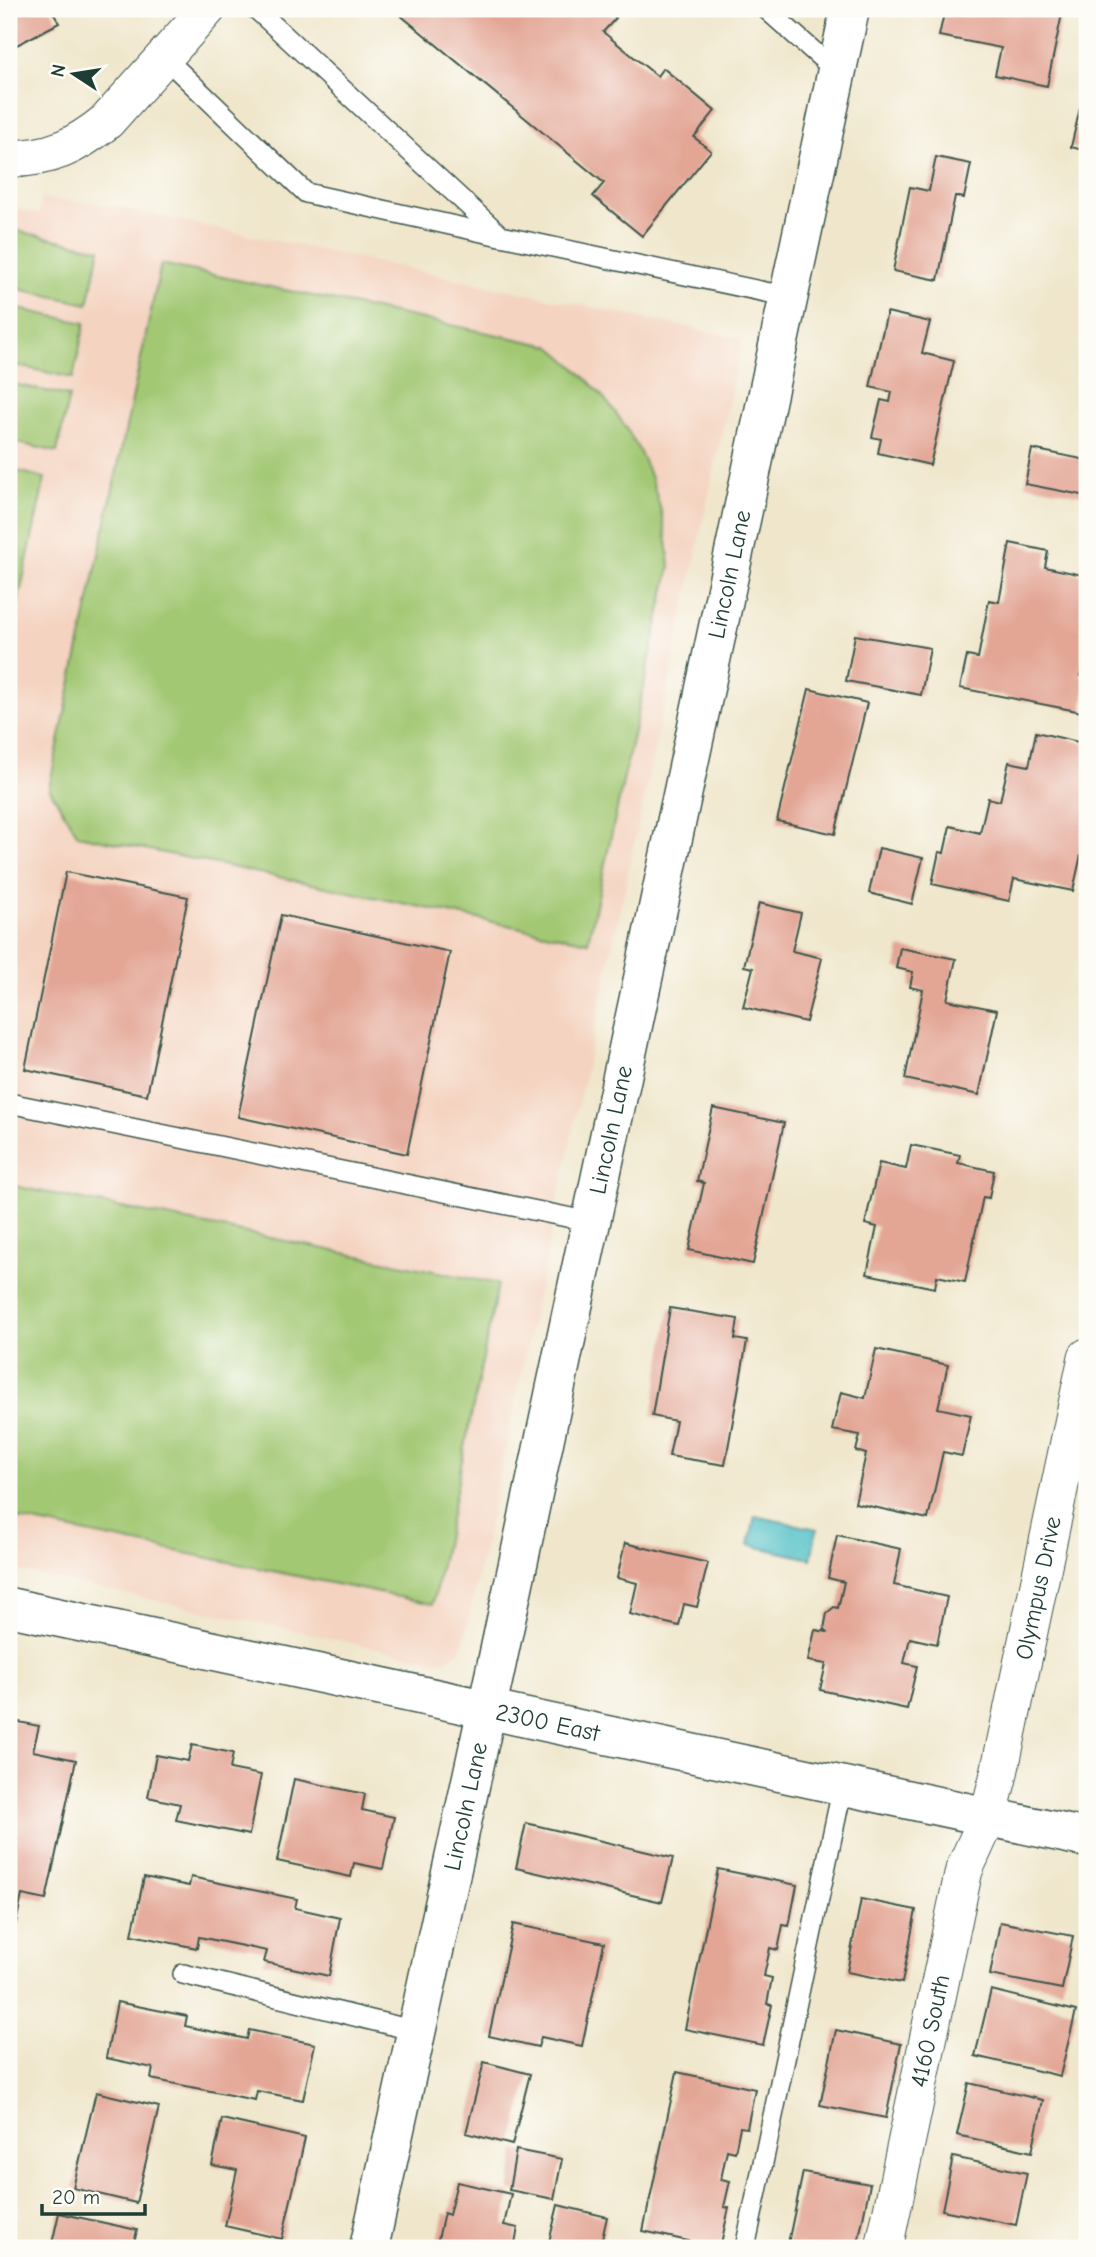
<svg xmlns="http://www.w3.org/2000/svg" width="1096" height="2257" font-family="'Comic Neue',sans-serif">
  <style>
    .built { fill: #f4d3c0 }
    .pitch { fill: #a2c873; stroke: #608254; stroke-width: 2 }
    .water { fill: #50bfc6; stroke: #387e7d; stroke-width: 2 }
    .building { fill: #e3a695 }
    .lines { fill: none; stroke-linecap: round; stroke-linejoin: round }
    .service-casing { stroke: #3e564b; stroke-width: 22 }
    .minor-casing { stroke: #3e564b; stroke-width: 39 }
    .tertiary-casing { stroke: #3e564b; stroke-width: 41 }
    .secondary-casing { stroke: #3e564b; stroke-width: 41 }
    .service { stroke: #fff; stroke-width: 19 }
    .minor { stroke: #fff; stroke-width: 37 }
    .tertiary { stroke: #fff; stroke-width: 38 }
    .secondary { stroke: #fff; stroke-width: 38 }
    .labels { text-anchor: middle; stroke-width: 7; stroke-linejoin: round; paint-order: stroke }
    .street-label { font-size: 24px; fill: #1f3d34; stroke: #fdfcf7 }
  </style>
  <rect width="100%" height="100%" fill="#fdfcf7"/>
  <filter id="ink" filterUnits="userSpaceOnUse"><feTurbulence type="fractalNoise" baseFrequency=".0143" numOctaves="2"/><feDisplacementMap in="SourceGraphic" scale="14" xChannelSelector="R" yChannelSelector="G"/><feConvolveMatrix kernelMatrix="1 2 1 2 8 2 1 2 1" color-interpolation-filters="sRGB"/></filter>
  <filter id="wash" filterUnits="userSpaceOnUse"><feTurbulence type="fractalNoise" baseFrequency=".00686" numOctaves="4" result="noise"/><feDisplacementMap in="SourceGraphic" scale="28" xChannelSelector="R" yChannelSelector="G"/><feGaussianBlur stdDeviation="1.57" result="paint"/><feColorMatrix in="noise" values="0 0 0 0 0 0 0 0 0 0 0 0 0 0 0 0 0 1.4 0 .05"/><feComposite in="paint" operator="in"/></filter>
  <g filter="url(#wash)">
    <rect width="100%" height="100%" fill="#efe6cb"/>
    <path class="built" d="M 41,199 L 96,203 L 742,339 L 464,1641 L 460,1650 L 445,1661 L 436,1661 L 9,1569 L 9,207 L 39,214 Z"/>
    <g class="pitch">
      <path d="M 9,229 L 100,249 L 88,304 L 9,287 Z"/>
      <path d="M 161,264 L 550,346 C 625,406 661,470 670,566 L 588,942 L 78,835 L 49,788 Z"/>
      <path d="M 9,307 L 85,323 L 73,378 L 9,364 Z"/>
      <path d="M 9,383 L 69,396 L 57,452 L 9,441 Z"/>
      <path d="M 9,469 L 45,478 L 9,644 Z"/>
      <path d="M 9,1185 L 498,1284 L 433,1604 L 9,1517 Z"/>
    </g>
    <path class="water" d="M 755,1516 L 817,1529 L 811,1559 L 749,1545 Z"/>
    <g id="blocks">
      <g class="building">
        <path d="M 9,9 L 51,9 L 59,23 L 9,49 Z"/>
        <path d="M 393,9 L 605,9 L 616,18 L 603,32 L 657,76 L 663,68 L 715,111 L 694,137 L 711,151 L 642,236 L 593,196 L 604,183 Z"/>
        <path d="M 945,9 L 1063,9 L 1047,86 L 995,75 L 1001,48 L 939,36 Z"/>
        <path d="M 1086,82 L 1087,82 L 1087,151 L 1071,147 Z"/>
        <path d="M 936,157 L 971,164 L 964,198 L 955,196 L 938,280 L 893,271 L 910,187 L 929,191 Z"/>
        <path d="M 887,312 L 930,322 L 922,353 L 954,361 L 930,465 L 878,453 L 881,439 L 872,437 L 881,400 L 890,402 L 892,392 L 870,387 Z"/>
        <path d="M 1032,449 L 1087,460 L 1087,496 L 1025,484 Z"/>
        <path d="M 1010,543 L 1048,551 L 1045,567 L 1087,576 L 1087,647 L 1081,676 L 1087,677 L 1087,680 L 1082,712 L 960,688 L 967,656 L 978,658 L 989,600 L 999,602 Z"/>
        <path d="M 855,635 L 930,648 L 921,695 L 846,681 Z"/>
        <path d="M 809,689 L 867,703 L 835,834 L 777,821 Z"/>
        <path d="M 1036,732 L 1087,744 L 1087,827 L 1073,891 L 1014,879 L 1009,901 L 932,884 L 939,852 L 944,853 L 950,826 L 980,833 L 988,798 L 1000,801 L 1009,762 L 1029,766 Z"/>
        <path d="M 879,848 L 923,858 L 912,904 L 869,893 Z"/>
        <path d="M 66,872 L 188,897 L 147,1095 L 25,1069 Z"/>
        <path d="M 759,903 L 801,913 L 792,951 L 822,958 L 806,1022 L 743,1007 L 753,968 L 744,966 Z"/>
        <path d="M 281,915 L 450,952 L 407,1154 L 238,1117 Z"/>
        <path d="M 900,948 L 956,959 L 947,1000 L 997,1010 L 979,1095 L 905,1079 L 923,990 L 910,987 L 913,972 L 896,968 Z"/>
        <path d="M 713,1108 L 784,1123 L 753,1264 L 689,1250 L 704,1183 L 697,1181 Z"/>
        <path d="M 911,1145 L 960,1155 L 958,1163 L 994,1171 L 989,1198 L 983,1197 L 965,1282 L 937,1276 L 935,1288 L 867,1274 L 877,1227 L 865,1224 L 879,1163 L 906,1169 Z"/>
        <path d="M 670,1308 L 738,1319 L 735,1339 L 747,1341 L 725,1465 L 669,1456 L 676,1421 L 652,1416 Z"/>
        <path d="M 876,1349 L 948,1365 L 938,1408 L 971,1415 L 962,1456 L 943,1452 L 928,1519 L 855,1503 L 866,1454 L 856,1451 L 860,1435 L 832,1430 L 841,1392 L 865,1398 Z"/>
        <path d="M 837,1535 L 901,1549 L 894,1585 L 947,1597 L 937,1644 L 910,1638 L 904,1663 L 917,1666 L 907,1709 L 820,1690 L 826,1664 L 808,1661 L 815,1630 L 827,1632 L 824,1629 L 827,1613 L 834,1607 L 838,1608 L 844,1582 L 828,1578 Z"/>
        <path d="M 625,1543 L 708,1563 L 697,1607 L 684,1604 L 679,1626 L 630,1614 L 637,1583 L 617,1578 Z"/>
        <path d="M 9,1720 L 39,1726 L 33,1751 L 76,1760 L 46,1900 L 22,1895 L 15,1928 L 9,1927 Z"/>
        <path d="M 192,1745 L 233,1753 L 230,1769 L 261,1775 L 249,1835 L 176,1820 L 180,1804 L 148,1797 L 156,1755 L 188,1761 Z"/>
        <path d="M 294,1779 L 365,1794 L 362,1810 L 394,1817 L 383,1869 L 354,1863 L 351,1877 L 277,1861 Z"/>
        <path d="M 526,1823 L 673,1858 L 662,1902 L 516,1868 Z"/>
        <path d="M 718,1869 L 797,1885 L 789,1926 L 783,1925 L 778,1950 L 770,1948 L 764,1976 L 772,1978 L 767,2004 L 772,2005 L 763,2045 L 685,2029 Z"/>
        <path d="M 144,1877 L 189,1886 L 191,1877 L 297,1899 L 295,1908 L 340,1918 L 329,1976 L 264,1962 L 267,1951 L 199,1937 L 197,1948 L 132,1935 Z"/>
        <path d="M 861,1899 L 916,1910 L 902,1983 L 847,1972 Z"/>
        <path d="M 1000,1922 L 1073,1936 L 1062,1989 L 990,1975 Z"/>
        <path d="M 513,1924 L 604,1943 L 582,2046 L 541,2037 L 538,2047 L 489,2036 Z"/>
        <path d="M 991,1990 L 1076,2011 L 1060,2076 L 975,2056 Z"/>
        <path d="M 117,2002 L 187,2016 L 185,2026 L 247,2039 L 249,2030 L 315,2044 L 303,2100 L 257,2091 L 255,2100 L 151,2079 L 153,2068 L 106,2058 Z"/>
        <path d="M 836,2030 L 901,2044 L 886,2118 L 820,2105 Z"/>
        <path d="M 484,2062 L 530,2074 L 512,2145 L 466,2133 Z"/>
        <path d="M 677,2072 L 755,2089 L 747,2128 L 740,2127 L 735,2152 L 727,2150 L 721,2179 L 730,2181 L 724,2207 L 729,2208 L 720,2248 L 643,2231 Z"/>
        <path d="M 969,2083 L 1043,2100 L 1032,2152 L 957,2135 Z"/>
        <path d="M 96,2092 L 159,2107 L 136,2203 L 73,2188 Z"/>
        <path d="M 222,2119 L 305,2138 L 282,2239 L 225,2226 L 237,2170 L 212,2165 Z"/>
        <path d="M 516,2150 L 562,2159 L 554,2199 L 509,2190 Z"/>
        <path d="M 953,2157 L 1027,2173 L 1016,2225 L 942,2210 Z"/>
        <path d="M 803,2172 L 870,2184 L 857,2248 L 787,2248 Z"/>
        <path d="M 457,2182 L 511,2194 L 504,2225 L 518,2228 L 514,2248 L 436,2248 L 444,2213 L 449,2215 Z"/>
        <path d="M 558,2205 L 607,2217 L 600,2248 L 558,2248 L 548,2246 Z"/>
        <path d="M 59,2213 L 137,2230 L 133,2248 L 51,2248 Z"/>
      </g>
    </g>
  </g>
  <g filter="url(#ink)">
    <use href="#blocks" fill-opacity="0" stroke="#3e564b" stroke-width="2"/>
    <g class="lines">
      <g class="service-casing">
        <g id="service">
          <path d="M 256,9 L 501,236 L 789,297"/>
          <path d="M 766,9 L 837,72"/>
          <path d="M 164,57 L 306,193 L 500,236"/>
          <path d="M 9,1103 L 591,1222"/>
          <path d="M 183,1974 L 416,2031"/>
          <path d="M 745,2248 L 843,1785"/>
        </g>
      </g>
      <g class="minor-casing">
        <g id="minor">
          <path d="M 9,159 C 51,158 75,147 107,121 L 207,9"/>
          <path id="s1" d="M 884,2248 L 964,1870 L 988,1817 L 998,1778 L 1087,1357"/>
        </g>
      </g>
      <g class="tertiary-casing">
        <g id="tertiary">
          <path id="s2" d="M 369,2248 L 496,1667 L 850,9"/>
        </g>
      </g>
      <g class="secondary-casing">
        <g id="secondary">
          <path id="s3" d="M 9,1607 L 1087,1838"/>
        </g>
      </g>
      <use href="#service" class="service"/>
      <use href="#minor" class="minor"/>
      <use href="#tertiary" class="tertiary"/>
      <use href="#secondary" class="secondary"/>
    </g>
  </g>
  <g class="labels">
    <g class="street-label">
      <text dy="8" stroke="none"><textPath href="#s2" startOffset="1712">Lincoln Lane</textPath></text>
      <text dy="8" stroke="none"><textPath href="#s2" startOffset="1144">Lincoln Lane</textPath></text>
      <text dy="8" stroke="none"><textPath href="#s1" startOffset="679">Olympus Drive</textPath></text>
      <text dy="8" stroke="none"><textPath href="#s3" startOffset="551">2300 East</textPath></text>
      <text dy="8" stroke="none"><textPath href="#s2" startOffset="452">Lincoln Lane</textPath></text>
      <text dy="8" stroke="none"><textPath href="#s1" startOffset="222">4160 South</textPath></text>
    </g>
  </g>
  <rect width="1096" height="2257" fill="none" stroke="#fdfcf7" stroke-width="35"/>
  <g transform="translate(74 74) rotate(282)" stroke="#fdfcf7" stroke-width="5" paint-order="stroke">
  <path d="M0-5L12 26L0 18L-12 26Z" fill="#1f3d34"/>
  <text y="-10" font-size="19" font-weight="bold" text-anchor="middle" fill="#1f3d34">N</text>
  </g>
  <path d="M42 2204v10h103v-10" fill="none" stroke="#1f3d34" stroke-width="3.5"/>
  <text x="52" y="2204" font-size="21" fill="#1f3d34" stroke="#fdfcf7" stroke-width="5" paint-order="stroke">20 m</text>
</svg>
